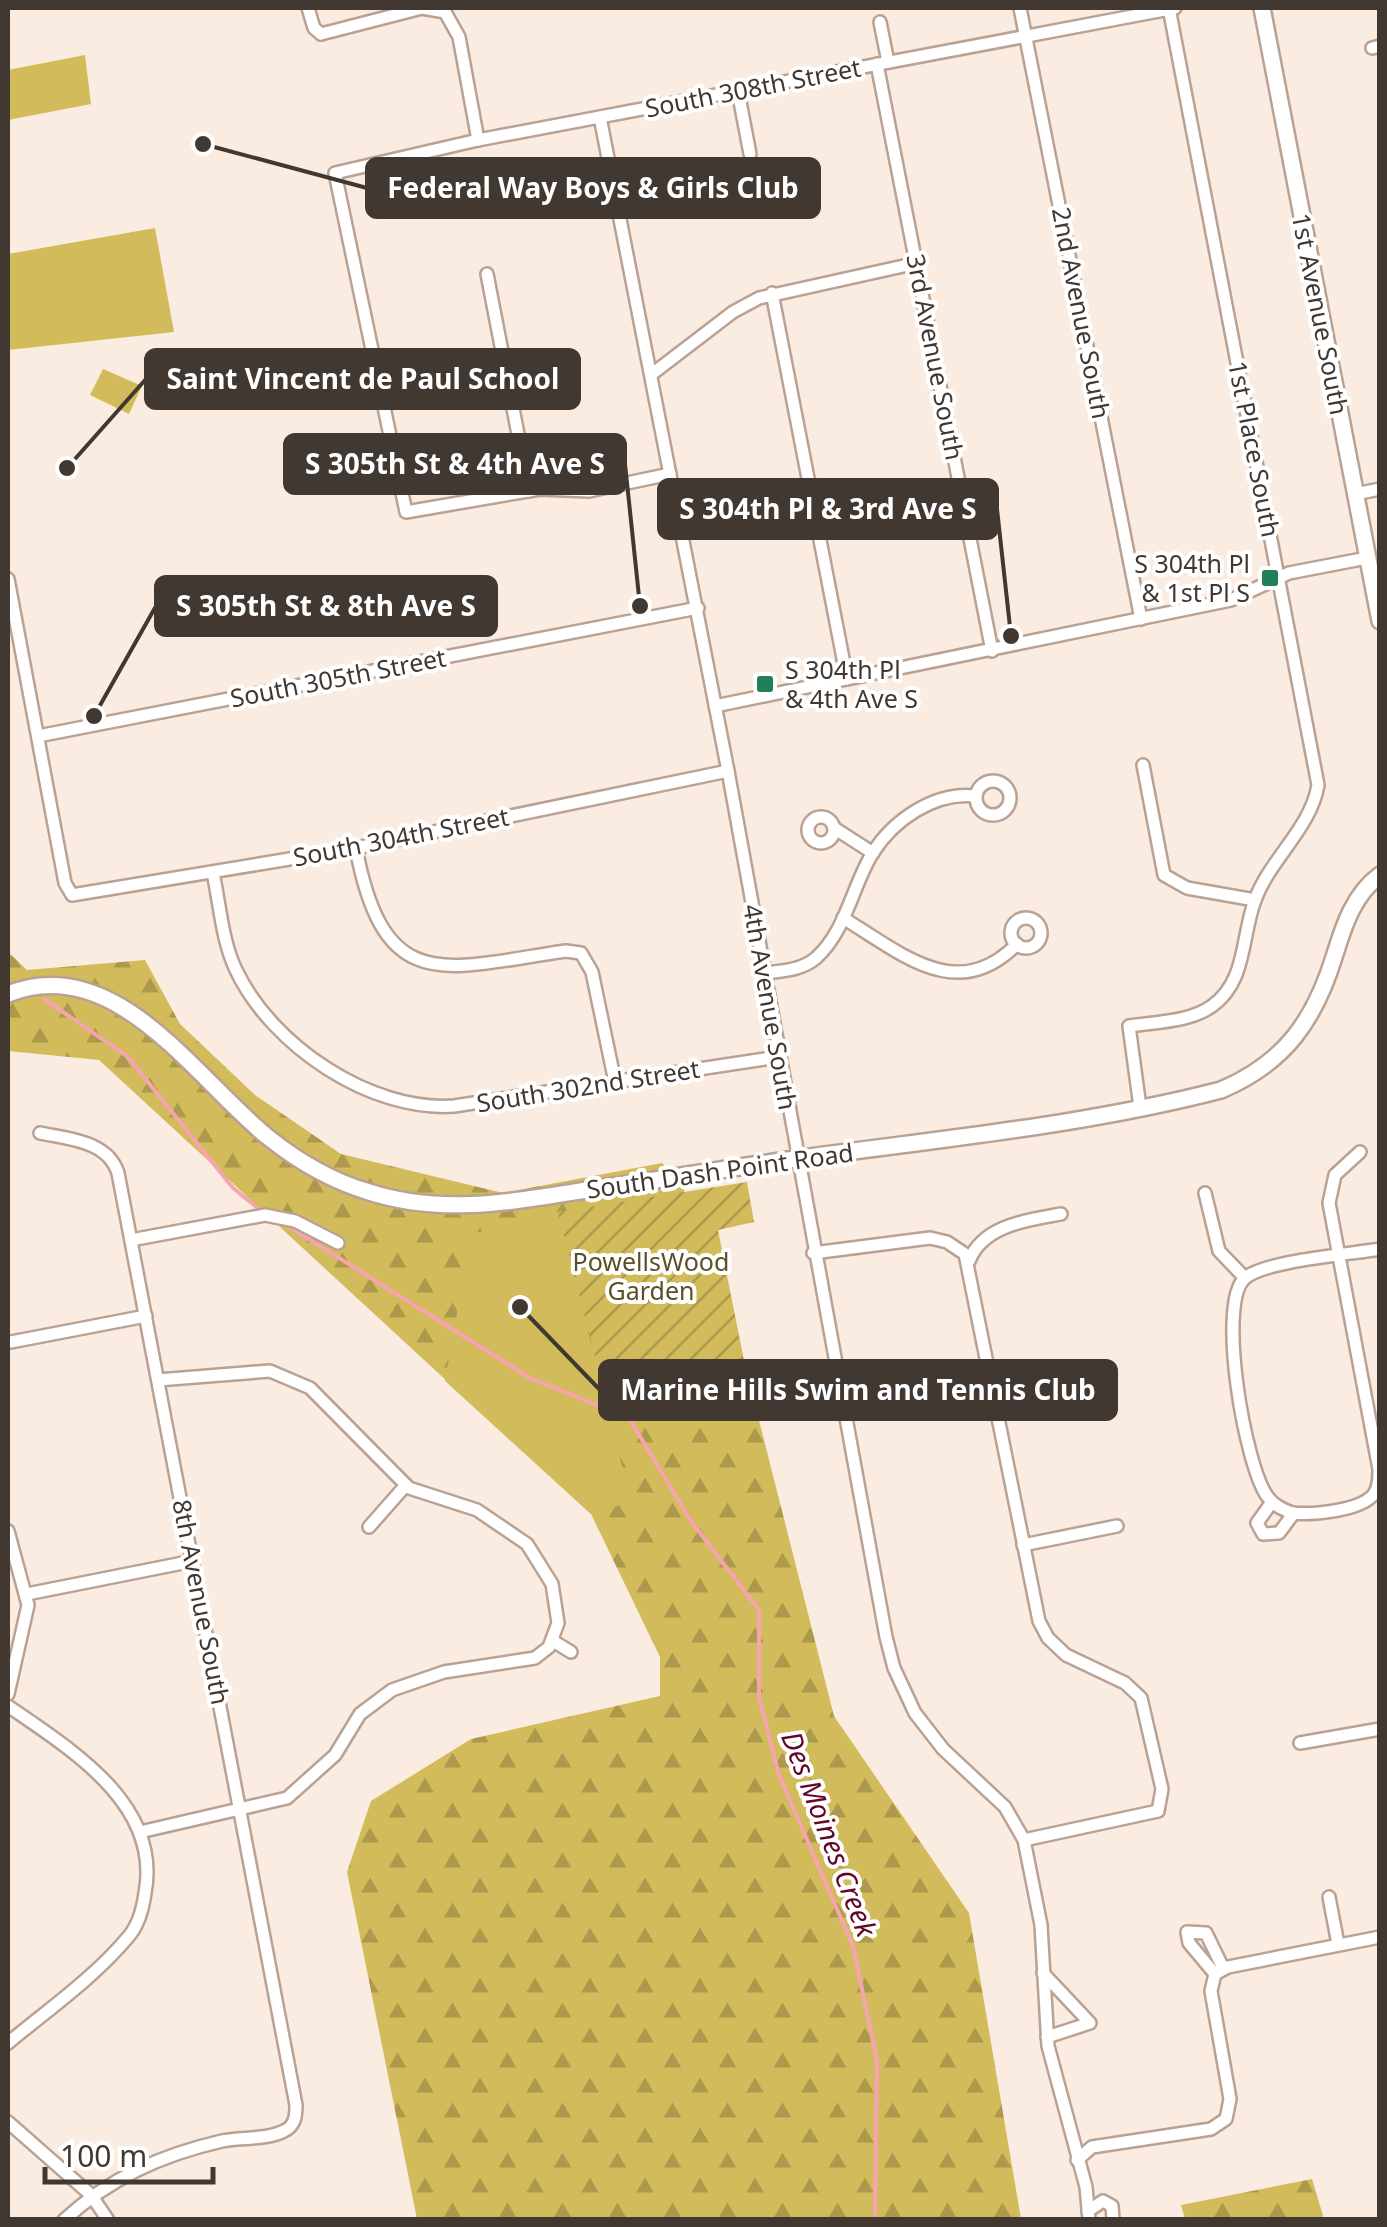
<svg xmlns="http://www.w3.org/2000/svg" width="1387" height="2227" font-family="'Noto Sans',sans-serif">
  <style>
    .forest { fill: url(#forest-firs) }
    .park { fill: #d2bb5a }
    .garden { fill: url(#garden-furrows) }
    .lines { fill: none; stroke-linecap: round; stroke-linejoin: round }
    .stream { stroke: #f8a4b0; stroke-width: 4 }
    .street-casing { stroke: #baa293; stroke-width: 16 }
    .secondary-casing { stroke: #baa293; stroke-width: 20 }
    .street { stroke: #fff; stroke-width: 11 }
    .secondary { stroke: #fff; stroke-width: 15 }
    .poi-dot { fill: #218058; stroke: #fff; stroke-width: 4 }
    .labels { text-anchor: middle; stroke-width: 8; stroke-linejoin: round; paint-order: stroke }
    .street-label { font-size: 25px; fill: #423832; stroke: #fff }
    .poi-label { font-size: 25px; fill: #423832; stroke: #fff; text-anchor: end }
    .park-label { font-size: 25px; fill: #5a5026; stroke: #fff }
    .water-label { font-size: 28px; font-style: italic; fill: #630524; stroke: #fff }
    .leader { fill: none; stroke: #423832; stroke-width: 4 }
    .callout-dot { fill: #423832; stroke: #fff; stroke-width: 4 }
    .callout { fill: #423832; stroke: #423832; stroke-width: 4 }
    .callout-label { font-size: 28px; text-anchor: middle; font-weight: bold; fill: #fff }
  </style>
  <defs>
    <pattern id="forest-firs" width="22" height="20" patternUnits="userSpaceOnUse" patternTransform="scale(2.5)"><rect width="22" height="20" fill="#d2bb5a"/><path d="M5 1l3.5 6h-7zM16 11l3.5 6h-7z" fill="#ac994b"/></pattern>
    <pattern id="garden-furrows" width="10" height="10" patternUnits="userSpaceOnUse" patternTransform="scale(2.5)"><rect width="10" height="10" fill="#d2bb5a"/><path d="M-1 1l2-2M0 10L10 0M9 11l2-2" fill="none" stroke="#ac994b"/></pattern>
  </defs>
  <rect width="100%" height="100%" fill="#fbece2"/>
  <g class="forest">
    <path d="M 8,952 L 27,970 L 145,960 L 180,1024 L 255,1095 L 341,1154 L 503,1193 L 662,1163 L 684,1190 L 692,1214 L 717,1229 L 744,1361 L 834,1716 L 969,1913 L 1021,2219 L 417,2219 L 347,1872 L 371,1801 L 471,1739 L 660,1696 L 660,1657 L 591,1514 L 99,1060 L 8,1051 Z"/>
    <path d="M 1312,2179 L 1324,2219 L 1185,2219 L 1181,2205 Z"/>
  </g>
  <g class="park">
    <path d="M 85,55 L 91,104 L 8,120 L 8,70 Z"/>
    <path d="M 155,228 L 174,332 L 8,350 L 8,254 Z"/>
    <path d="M 103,369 L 142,386 L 129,414 L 90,395 Z"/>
    <path d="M 558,1212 L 631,1502 L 591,1514 L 445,1381 L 471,1234 Z"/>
  </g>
  <path class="garden" d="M 747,1182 L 754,1222 L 718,1230 L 744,1361 L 603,1387 L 558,1212 Z"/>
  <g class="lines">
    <g class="stream">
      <path d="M 44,999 L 127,1056 L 233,1188 L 258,1208"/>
      <path d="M 285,1224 L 530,1378 L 629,1418 L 691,1521 L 759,1610 L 759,1697 L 779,1775 L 853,1946 L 877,2061 L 875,2220"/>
    </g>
    <g class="street-casing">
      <g id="street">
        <path d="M 308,8 L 314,28 L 321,34"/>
        <path d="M 1020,8 L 1141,619"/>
        <path d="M 880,22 L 888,62"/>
        <path d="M 321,34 L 422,8 L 445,12 L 459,37 L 478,140"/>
        <path d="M 1372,48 L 1380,46"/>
        <path d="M 877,64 L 992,651"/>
        <path d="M 738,91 L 750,154"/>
        <path d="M 600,117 L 728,771 L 886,1637 L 894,1668 L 915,1713 L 943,1749 L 1005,1807 L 1024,1840 L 1041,1925 L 1048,2046 L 1086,2187 L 1089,2220"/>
        <path d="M 487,274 L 529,491"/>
        <path d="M 772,293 L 847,679"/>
        <path d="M 652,374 L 733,312 L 759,298 L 917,263"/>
        <path d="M 670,474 L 589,491 L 540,489 L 406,512 L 335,173 L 478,140 L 1175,8"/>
        <path d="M 1355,494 L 1380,489"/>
        <path d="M 8,579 L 65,883 L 72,895 L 356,848 L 728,771"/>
        <path d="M 715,706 L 1231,600 L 1289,573 L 1367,558"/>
        <path d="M 38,736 L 698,608"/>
        <path d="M 1143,765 L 1164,875 L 1187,888 L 1255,900"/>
        <circle cx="993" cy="798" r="17"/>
        <circle cx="821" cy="830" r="13"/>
        <path d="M 834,828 L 873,853"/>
        <path d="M 356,848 C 384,998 446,968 566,951 L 581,953 L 592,972 L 615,1082"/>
        <path d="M 213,873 C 220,905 222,941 236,970 C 272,1046 371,1112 454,1106 L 778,1057"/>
        <path d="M 843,918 C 901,953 957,1005 1017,944"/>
        <circle cx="1026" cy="933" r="15"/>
        <path d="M 765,973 C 783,971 802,970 816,958 C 846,931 852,887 872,854 C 893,820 935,791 976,796"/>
        <path d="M 1140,1107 L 1129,1026 C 1156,1022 1190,1022 1212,1006 C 1247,981 1241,937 1255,900 C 1270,859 1311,828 1318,785 L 1169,8"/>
        <path d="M 40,1133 C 69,1139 108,1141 118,1173 L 296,2105 C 296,2116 295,2126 284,2131 C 266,2140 241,2137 222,2141 C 161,2155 110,2178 64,2220"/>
        <path d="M 1360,1152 L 1335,1175 L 1329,1203 L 1379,1469 C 1379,1478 1379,1487 1374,1494 C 1361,1511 1312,1515 1292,1513 C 1282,1509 1273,1505 1267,1496 C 1245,1465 1217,1306 1244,1279 C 1261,1261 1352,1254 1380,1249"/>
        <path d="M 1205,1193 L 1219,1251 L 1245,1278"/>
        <path d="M 131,1240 L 265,1215 L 295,1221 L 338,1243"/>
        <path d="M 813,1253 L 930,1238 L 947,1242 L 965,1254 L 1039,1621 L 1048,1638 L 1066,1655 L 1125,1683 L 1141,1698 L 1162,1789 L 1158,1811 L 1024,1840"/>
        <path d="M 969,1261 C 983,1225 1028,1220 1061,1214"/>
        <path d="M 11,1342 L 146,1316"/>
        <path d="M 992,1387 L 1088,1368"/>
        <path d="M 1272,1502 L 1257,1523 L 1263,1534 L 1279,1533 L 1294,1513"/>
        <path d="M 369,1527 L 406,1485"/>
        <path d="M 8,1531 L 28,1605 L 8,1694"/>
        <path d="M 1023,1545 L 1117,1526"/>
        <path d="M 27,1594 L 193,1561"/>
        <path d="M 553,1641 L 571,1652"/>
        <path d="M 8,1706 C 70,1749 162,1804 145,1893 C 143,1908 139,1924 129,1936 C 95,1977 49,2009 8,2043"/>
        <path d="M 1300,1743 L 1380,1729"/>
        <path d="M 140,1832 L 287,1798 L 335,1755 L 360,1714 L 392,1690 L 444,1672 L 535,1658 L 549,1647 L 558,1623 L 552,1584 L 527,1544 L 477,1510 L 409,1488 L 310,1388 L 270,1371 L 158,1380"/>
        <path d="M 1329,1897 L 1338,1944"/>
        <path d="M 1043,1973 L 1090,2023 L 1047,2037"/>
        <path d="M 1215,1974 L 1228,1967 L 1380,1937"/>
        <path d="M 1215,1974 L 1189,1943 L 1187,1932 L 1206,1933 L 1223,1968"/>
        <path d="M 8,2122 L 91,2195 L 108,2220"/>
        <path d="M 1077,2160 L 1092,2147 L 1211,2129 L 1226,2119 L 1230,2099 L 1211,1991 L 1215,1974"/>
        <path d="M 1088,2211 L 1103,2201 L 1112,2206 L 1113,2220"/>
      </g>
    </g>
    <g class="secondary-casing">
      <g id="secondary">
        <path d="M 1262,8 L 1380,621"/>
        <path d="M 8,994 C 116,951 196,1080 269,1138 C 299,1162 332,1181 369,1192 C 447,1217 521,1200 600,1188 C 665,1179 730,1168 795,1159 C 937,1139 1082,1126 1221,1090 C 1285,1063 1315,1020 1335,954 C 1344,925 1354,894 1380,875"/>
      </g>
    </g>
    <use href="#street" class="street"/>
    <use href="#secondary" class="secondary"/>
  </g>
  <g class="poi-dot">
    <rect x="1260" y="568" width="20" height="20" rx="5"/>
    <rect x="755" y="674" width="20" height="20" rx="5"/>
  </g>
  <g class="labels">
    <g class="street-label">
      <text transform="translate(753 88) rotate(-11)" y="9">South 308th Street</text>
      <text transform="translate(1081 313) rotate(79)" y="9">2nd Avenue South</text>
      <text transform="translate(1320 314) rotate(79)" y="9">1st Avenue South</text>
      <text transform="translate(935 357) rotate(79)" y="9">3rd Avenue South</text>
      <text transform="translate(1254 449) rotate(79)" y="9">1st Place South</text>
      <text transform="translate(338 678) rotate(-11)" y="9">South 305th Street</text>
      <text transform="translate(401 837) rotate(-11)" y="9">South 304th Street</text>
      <text transform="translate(770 1007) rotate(80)" y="9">4th Avenue South</text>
      <text transform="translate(588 1086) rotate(-9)" y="9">South 302nd Street</text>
      <text transform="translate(720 1171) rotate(-8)" y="9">South Dash Point Road</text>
      <text transform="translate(201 1602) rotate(79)" y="9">8th Avenue South</text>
    </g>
    <g class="poi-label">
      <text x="1250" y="573">S 304th Pl<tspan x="1250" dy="29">&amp; 1st Pl S</tspan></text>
      <text x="785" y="679" text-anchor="start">S 304th Pl<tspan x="785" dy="29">&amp; 4th Ave S</tspan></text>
    </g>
    <g class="park-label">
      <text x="651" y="1271">PowellsWood<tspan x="651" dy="29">Garden</tspan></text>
    </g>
    <g class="water-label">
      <text transform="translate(829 1834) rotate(69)" y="10">Des Moines Creek</text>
    </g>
  </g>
  <path class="leader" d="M203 144L367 188M67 468L146 379M640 606L625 464M1011 636L997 509M94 716L156 606M520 1307L600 1390"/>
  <g class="callout-dot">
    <circle cx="203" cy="144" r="10"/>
    <circle cx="67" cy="468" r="10"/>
    <circle cx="640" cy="606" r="10"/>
    <circle cx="1011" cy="636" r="10"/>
    <circle cx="94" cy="716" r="10"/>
    <circle cx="520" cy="1307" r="10"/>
  </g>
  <g class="callout">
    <rect x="367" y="159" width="452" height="58" rx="10"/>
    <rect x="146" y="350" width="433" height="58" rx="10"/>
    <rect x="285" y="435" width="340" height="58" rx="10"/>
    <rect x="659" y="480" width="338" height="58" rx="10"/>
    <rect x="156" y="577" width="340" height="58" rx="10"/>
    <rect x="600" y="1361" width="516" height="58" rx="10"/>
  </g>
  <g class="callout-label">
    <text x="593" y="198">Federal Way Boys &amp; Girls Club</text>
    <text x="363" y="389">Saint Vincent de Paul School</text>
    <text x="455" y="474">S 305th St &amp; 4th Ave S</text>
    <text x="828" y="519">S 304th Pl &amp; 3rd Ave S</text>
    <text x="326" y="616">S 305th St &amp; 8th Ave S</text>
    <text x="858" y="1400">Marine Hills Swim and Tennis Club</text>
  </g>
  <rect width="1387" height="2227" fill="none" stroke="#423832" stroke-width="20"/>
  <path d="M45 2167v15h168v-15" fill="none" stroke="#423832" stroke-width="5"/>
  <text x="60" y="2167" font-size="30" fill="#423832" stroke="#ffffff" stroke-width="8" paint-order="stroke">100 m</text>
</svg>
